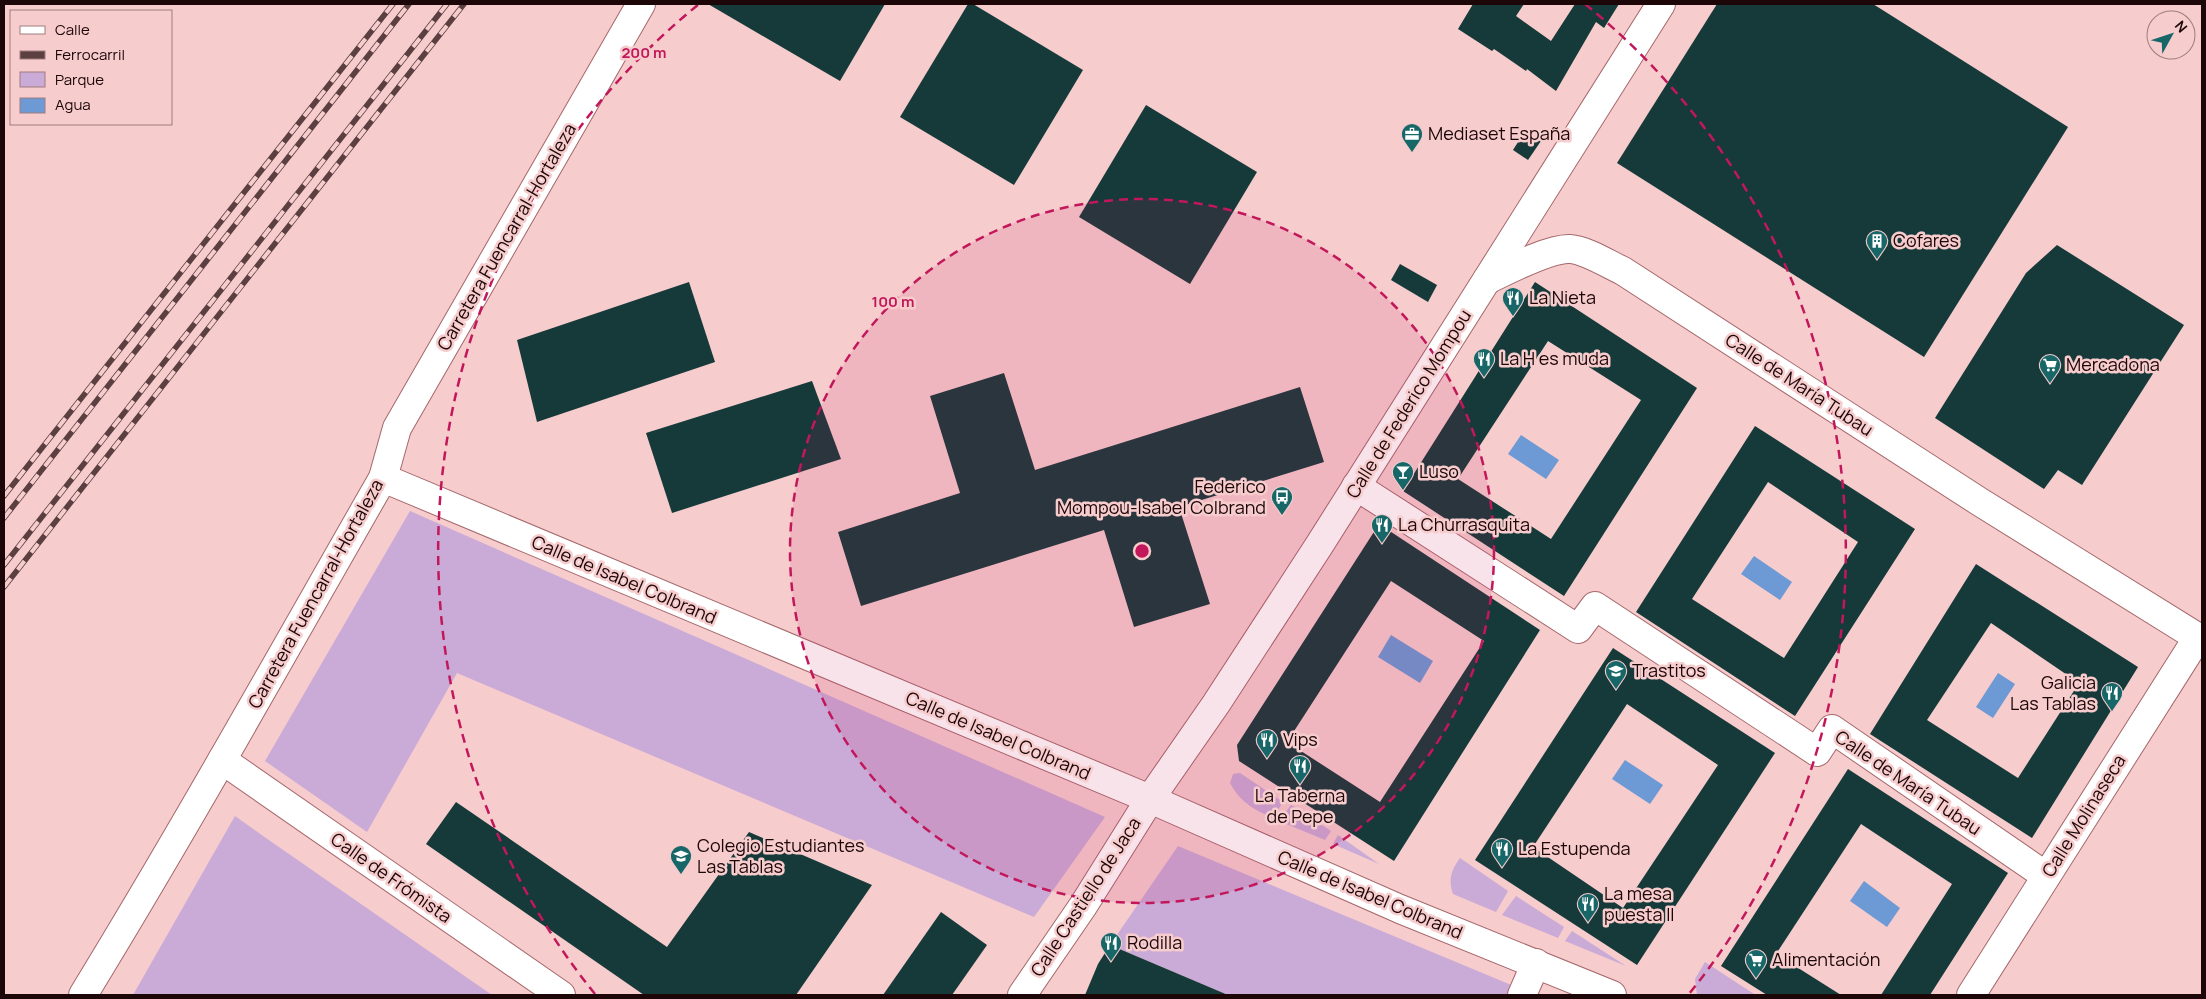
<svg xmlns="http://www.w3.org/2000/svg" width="2206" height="999" font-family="Manrope,sans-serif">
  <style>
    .green { fill: #caaad6 }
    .water { fill: #6d99d4 }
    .building { fill: #163939; fill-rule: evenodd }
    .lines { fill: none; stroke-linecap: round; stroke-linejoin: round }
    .minor-casing { stroke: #a5676a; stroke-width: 30 }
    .minor { stroke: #fff; stroke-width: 28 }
    .rail-casing { stroke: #5b3f41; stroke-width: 5.5 }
    .rail { stroke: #f6cccd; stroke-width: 4; stroke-dasharray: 11; stroke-linecap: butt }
    .ring { fill: none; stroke: #c2185b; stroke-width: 2.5; stroke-dasharray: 9 6 }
    .labels { text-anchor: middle; stroke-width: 5; stroke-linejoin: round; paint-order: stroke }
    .poi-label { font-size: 18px; fill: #1c0608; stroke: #f6cccd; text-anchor: start }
    .street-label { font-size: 18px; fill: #1c0608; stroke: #f6cccd }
    .centre { fill: #c2185b; stroke: #f6cccd; stroke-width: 2.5 }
    .ring-label { font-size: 15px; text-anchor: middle; font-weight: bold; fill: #c2185b; stroke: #f6cccd; stroke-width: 5; stroke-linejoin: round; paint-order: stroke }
  </style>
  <rect width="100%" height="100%" fill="#f6cccd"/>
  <g class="green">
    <path d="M 410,511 L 1105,817 L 1034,917 L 457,673 L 367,832 L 265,761 Z"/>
    <path d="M 1240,773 L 1283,802 L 1273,818 C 1254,810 1240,802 1230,783 L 1233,774 Z"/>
    <path d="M 1291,805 L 1331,831 L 1325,840 L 1279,821 Z"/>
    <path d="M 235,816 L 263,836 L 492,995 L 133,995 Z"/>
    <path d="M 1338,835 L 1379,864 L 1333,844 Z"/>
    <path d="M 1178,846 L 1516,987 L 1513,995 L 1228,995 L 1110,945 Z"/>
    <path d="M 1460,858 L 1508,891 L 1496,912 L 1453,894 C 1448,880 1451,870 1460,858 Z"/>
    <path d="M 1516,896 L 1564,927 L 1558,938 L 1502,915 Z"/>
    <path d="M 1572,931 L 1626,966 L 1565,941 Z"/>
    <path d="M 1705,962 L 1754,994 L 1753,995 L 1697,995 L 1695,979 Z"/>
  </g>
  <g class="water">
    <path d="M 1521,435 L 1559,460 L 1546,479 L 1508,454 Z"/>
    <path d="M 1754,556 L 1792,582 L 1780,600 L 1741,574 Z"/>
    <path d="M 1391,635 L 1433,661 L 1420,683 L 1378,657 Z"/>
    <path d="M 1998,673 L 2015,684 L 1993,718 L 1976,707 Z"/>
    <path d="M 1625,760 L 1663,785 L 1650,804 L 1612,779 Z"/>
    <path d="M 1864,881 L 1900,908 L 1887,927 L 1850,901 Z"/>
  </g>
  <g class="building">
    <path d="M 708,4 L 885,4 L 840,81 Z"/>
    <path d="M 968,4 L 973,4 L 1083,70 L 1014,185 L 900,117 Z"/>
    <path d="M 1473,4 L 1524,4 L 1516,16 L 1551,41 L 1575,4 L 1619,4 L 1604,28 L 1596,22 L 1556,91 L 1527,69 L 1526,71 L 1494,49 L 1492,51 L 1458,29 Z"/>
    <path d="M 1717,4 L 1873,4 L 2068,127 L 1924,357 L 1617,163 Z"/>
    <path d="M 1146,105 L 1257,172 L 1190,284 L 1079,217 Z"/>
    <path d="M 1525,131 L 1541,141 L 1528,160 L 1513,150 Z"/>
    <path d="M 2057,245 L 2184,325 L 2082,485 L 2058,470 L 2044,489 L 1935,418 L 2026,273 Z"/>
    <path d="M 1400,264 L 1437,285 L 1428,302 L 1391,280 Z"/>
    <path d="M 689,282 L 715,362 L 537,422 L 517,340 Z"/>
    <path d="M 1535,282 L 1697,388 L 1564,596 L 1403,491 ZM 1548,341 L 1641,400 L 1551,539 L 1458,479 Z"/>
    <path d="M 1004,373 L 1035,470 L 1300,387 L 1324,462 L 1179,507 L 1210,604 L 1134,627 L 1104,530 L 861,606 L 838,532 L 960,493 L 930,396 Z"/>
    <path d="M 812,381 L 841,459 L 672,513 L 646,433 Z"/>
    <path d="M 1755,426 L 1915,529 L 1795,716 L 1636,612 ZM 1768,482 L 1858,542 L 1784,658 L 1692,599 Z"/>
    <path d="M 1379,524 L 1540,630 L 1394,861 L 1239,761 L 1237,745 ZM 1391,581 L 1484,641 L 1380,802 L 1287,742 Z"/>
    <path d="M 1976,564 L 2138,667 L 2032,838 L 1870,734 ZM 1991,623 L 2079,683 L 2018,778 L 1927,720 Z"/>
    <path d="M 1613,648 L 1775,753 L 1637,965 L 1475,860 ZM 1627,704 L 1718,765 L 1623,908 L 1533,847 Z"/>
    <path d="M 1848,769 L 2008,873 L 1930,995 L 1881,995 L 1952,884 L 1861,824 L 1776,954 L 1841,995 L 1767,995 L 1721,966 Z"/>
    <path d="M 456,802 L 667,947 L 749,832 L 872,885 L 796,995 L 644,995 L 426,844 Z"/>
    <path d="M 941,912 L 987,945 L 952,995 L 883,995 Z"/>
    <path d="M 1110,945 L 1228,995 L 1085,995 L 1098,964 Z"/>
  </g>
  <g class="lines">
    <g class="minor-casing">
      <g id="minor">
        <path d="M 1487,280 C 1506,271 1549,248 1570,249 C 1586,250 1608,264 1623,271 L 1980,502 L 2202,640"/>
        <path d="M 383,478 L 1150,799 L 1400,909 L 1612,995"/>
        <path d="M 1356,486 L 1578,629 L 1595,606 L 1817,752 L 1832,729 L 2046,876"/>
        <path d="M 222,760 L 561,995"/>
        <path d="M 83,995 C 187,825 284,651 383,478 L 397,428 L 641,4"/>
        <path d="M 1022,995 L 1083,906 L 1150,799 L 1216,704 L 1320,544 L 1661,4"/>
        <path d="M 1522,995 L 1536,963"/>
        <path d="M 1971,995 L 2198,637"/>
      </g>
    </g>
    <use href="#minor" class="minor"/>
    <g class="rail-casing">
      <g id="rail">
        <path d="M 4,496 L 393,4"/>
        <path d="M 4,518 L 409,4"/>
        <path d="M 4,565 L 447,4"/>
        <path d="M 4,587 L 464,4"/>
      </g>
    </g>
    <use href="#rail" class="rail"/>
  </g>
  <circle cx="1142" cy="551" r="352" fill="#c2185b" fill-opacity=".12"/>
  <g class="ring">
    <circle cx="1142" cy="551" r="352"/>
    <path d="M595 994A704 704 0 0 1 699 4M1585 4A704 704 0 0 1 1689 994"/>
  </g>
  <defs>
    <g id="office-pin" transform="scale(1.125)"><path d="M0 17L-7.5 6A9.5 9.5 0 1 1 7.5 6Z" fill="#186768" stroke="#f6cccd"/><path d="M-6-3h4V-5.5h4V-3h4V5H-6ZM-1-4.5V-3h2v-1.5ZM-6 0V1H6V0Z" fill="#fff"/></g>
    <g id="building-pin" transform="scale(1.125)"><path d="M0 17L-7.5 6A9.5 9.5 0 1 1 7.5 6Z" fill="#186768" stroke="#f6cccd"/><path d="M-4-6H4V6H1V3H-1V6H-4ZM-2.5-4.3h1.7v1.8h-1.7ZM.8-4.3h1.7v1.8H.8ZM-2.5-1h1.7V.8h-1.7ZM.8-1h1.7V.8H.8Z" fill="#fff"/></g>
    <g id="restaurant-pin" transform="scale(1.125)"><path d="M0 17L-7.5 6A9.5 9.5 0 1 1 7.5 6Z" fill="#186768" stroke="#f6cccd"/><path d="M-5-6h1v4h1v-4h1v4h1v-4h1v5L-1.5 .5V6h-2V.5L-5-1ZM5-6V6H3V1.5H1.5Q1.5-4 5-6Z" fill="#fff"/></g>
    <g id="supermarket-pin" transform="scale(1.125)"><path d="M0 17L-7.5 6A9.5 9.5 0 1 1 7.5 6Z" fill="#186768" stroke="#f6cccd"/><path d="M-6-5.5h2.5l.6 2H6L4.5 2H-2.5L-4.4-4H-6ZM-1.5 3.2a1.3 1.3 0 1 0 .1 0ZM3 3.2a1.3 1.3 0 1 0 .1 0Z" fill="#fff"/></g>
    <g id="bar-pin" transform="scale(1.125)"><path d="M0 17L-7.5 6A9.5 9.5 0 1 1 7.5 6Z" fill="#186768" stroke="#f6cccd"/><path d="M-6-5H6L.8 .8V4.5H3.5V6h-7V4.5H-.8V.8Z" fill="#fff"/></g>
    <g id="bus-pin" transform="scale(1.125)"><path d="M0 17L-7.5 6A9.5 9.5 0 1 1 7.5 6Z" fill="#186768" stroke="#f6cccd"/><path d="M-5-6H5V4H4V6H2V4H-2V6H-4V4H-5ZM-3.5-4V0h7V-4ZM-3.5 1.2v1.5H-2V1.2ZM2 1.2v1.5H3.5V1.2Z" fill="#fff"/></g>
    <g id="school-pin" transform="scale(1.125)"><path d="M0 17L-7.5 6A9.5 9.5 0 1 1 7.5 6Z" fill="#186768" stroke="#f6cccd"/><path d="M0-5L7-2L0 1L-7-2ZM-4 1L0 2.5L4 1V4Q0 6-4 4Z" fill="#fff"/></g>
  </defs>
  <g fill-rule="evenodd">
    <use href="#office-pin" x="1412" y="134"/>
    <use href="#building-pin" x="1877" y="241"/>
    <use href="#restaurant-pin" x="1513" y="298"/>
    <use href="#restaurant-pin" x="1484" y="359"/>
    <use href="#supermarket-pin" x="2050" y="365"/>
    <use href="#bar-pin" x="1403" y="472"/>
    <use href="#bus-pin" x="1282" y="497"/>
    <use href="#restaurant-pin" x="1382" y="525"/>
    <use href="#school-pin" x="1616" y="671"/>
    <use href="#restaurant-pin" x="2112" y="693"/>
    <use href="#restaurant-pin" x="1267" y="740"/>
    <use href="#restaurant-pin" x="1300" y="766"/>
    <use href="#restaurant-pin" x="1502" y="849"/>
    <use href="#school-pin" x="681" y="856"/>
    <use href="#restaurant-pin" x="1588" y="904"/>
    <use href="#restaurant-pin" x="1111" y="943"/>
    <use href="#supermarket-pin" x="1756" y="960"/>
  </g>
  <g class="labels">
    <g class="poi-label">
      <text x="1428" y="140">Mediaset España</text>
      <text x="1893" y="247">Cofares</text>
      <text x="1529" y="304">La Nieta</text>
      <text x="1500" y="365">La H es muda</text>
      <text x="2066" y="371">Mercadona</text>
      <text x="1419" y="478">Luso</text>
      <text x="1266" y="493" text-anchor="end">Federico<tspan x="1266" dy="21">Mompou-Isabel Colbrand</tspan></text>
      <text x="1398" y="531">La Churrasquita</text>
      <text x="1632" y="677">Trastitos</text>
      <text x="2096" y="689" text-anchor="end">Galicia<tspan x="2096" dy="21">Las Tablas</tspan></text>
      <text x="1283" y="746">Vips</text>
      <text x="1300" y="802" text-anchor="middle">La Taberna<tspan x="1300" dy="21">de Pepe</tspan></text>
      <text x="697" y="852">Colegio Estudiantes<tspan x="697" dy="21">Las Tablas</tspan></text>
      <text x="1518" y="855">La Estupenda</text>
      <text x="1604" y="900">La mesa<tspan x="1604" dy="21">puesta II</tspan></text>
      <text x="1127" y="949">Rodilla</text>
      <text x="1772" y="966">Alimentación</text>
    </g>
    <g class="street-label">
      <text transform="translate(507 237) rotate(-60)" y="6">Carretera Fuencarral-Hortaleza</text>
      <text transform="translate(1799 385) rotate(33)" y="6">Calle de María Tubau</text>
      <text transform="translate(1409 404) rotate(-58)" y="6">Calle de Federico Mompou</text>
      <text transform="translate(624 580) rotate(23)" y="6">Calle de Isabel Colbrand</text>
      <text transform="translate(316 594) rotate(-61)" y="6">Carretera Fuencarral-Hortaleza</text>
      <text transform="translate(998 736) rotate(23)" y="6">Calle de Isabel Colbrand</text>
      <text transform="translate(1908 783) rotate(34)" y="6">Calle de María Tubau</text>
      <text transform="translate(2084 816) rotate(-58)" y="6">Calle Molinaseca</text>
      <text transform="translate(391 878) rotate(35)" y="6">Calle de Frómista</text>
      <text transform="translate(1370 895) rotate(23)" y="6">Calle de Isabel Colbrand</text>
      <text transform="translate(1086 897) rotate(-57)" y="6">Calle Castiello de Jaca</text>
    </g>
  </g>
  <circle cx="1142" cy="551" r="8" class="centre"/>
  <g class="ring-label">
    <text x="644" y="58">200 m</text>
    <text x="893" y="307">100 m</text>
  </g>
  <rect width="2206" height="999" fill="none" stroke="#1c0608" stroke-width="10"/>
  <rect x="10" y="10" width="162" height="115" fill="#f6cccd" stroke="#9f7d7e"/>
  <rect x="20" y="26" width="25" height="8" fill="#ffffff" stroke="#9f7d7e"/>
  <text x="55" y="35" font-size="15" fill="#1c0608">Calle</text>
  <rect x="20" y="51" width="25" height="8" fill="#5b3f41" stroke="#9f7d7e"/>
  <text x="55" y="60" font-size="15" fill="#1c0608">Ferrocarril</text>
  <rect x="20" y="72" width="25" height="15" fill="#caaad6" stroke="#9f7d7e"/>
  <text x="55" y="85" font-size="15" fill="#1c0608">Parque</text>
  <rect x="20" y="98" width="25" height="15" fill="#6d99d4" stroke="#9f7d7e"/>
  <text x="55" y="110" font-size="15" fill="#1c0608">Agua</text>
  <g transform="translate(2171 35) rotate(50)"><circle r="24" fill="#f6cccd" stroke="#9f7d7e"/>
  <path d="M0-4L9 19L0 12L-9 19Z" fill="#186768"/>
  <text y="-8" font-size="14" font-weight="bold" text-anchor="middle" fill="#1c0608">N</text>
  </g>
</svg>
